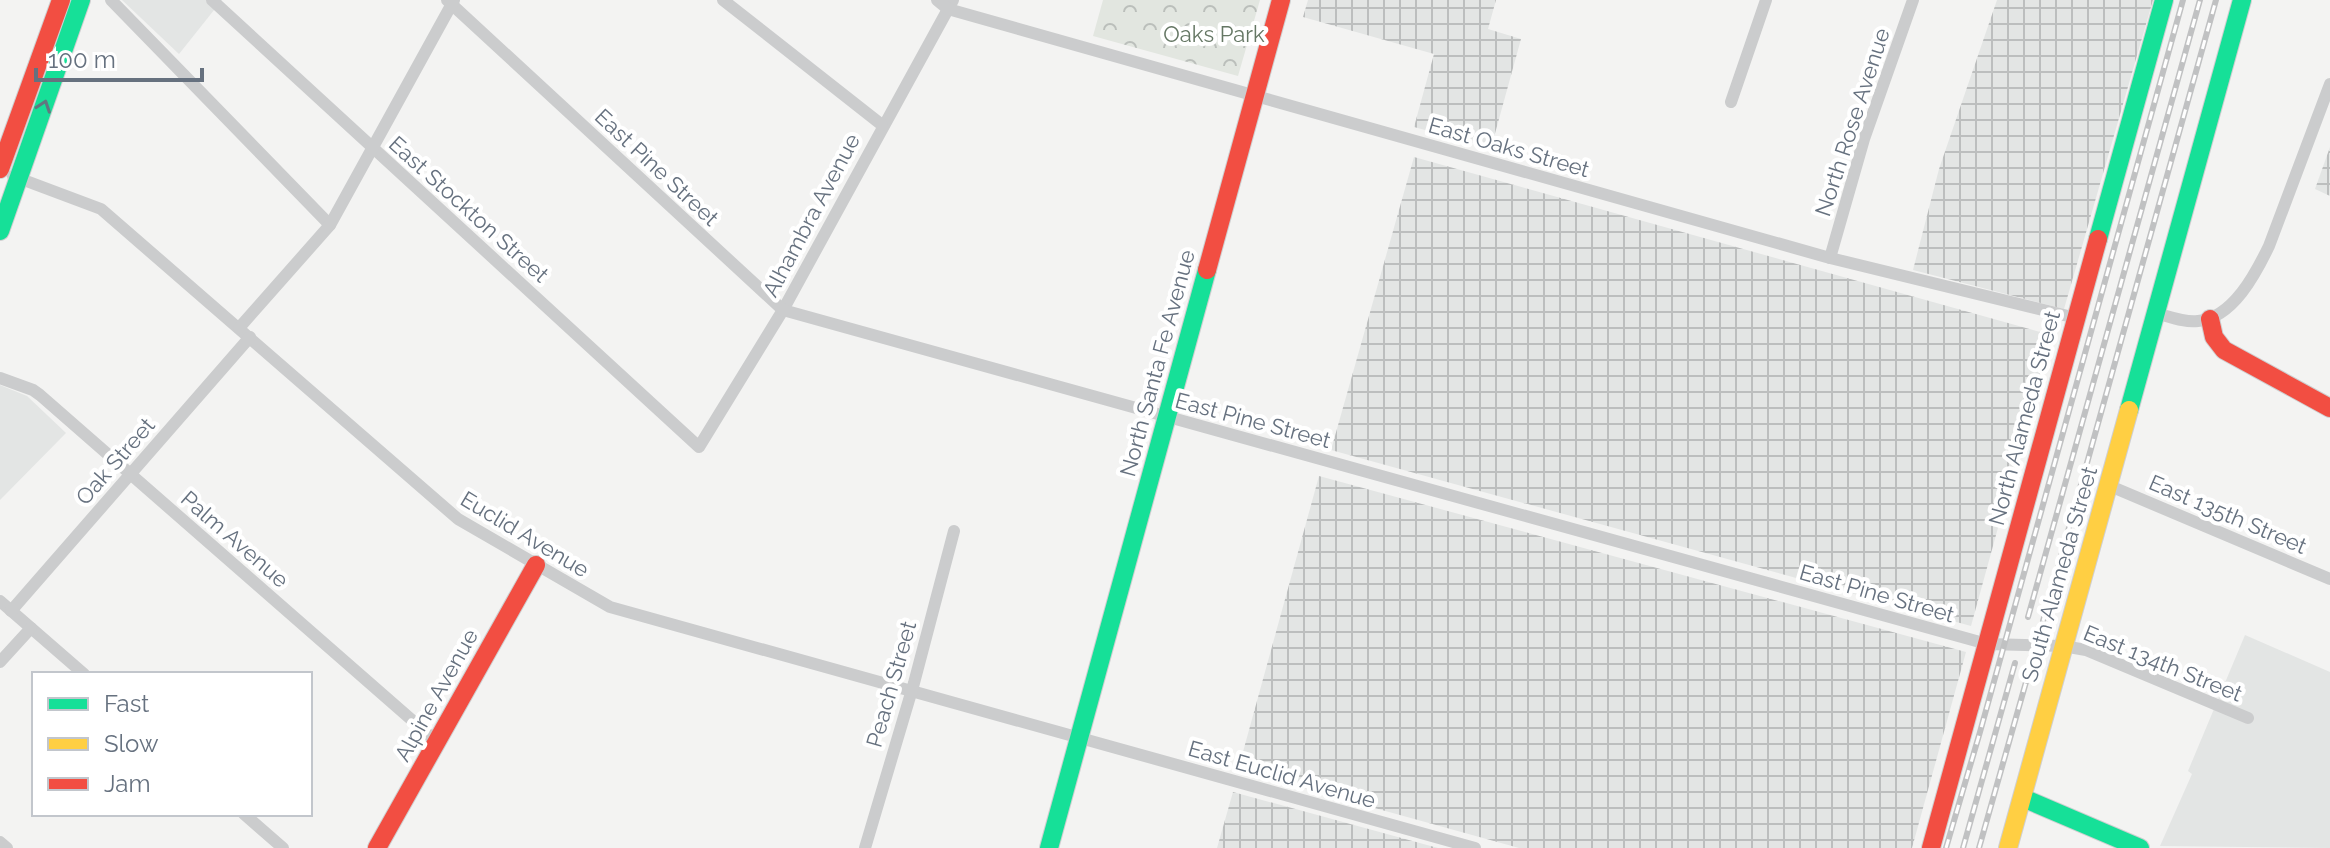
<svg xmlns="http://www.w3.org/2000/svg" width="2330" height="848" font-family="Raleway,sans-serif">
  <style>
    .built { fill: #e3e5e4 }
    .industrial { fill: url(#industrial-grid) }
    .park { fill: url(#park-crowns) }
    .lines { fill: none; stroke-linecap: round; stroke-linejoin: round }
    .fast-casing { stroke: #cfcfd0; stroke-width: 20 }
    .slow-casing { stroke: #cfcfd0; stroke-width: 20 }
    .jam-casing { stroke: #cfcfd0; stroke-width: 20 }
    .street { stroke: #cbcccd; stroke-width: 12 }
    .fast { stroke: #16e098; stroke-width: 18 }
    .slow { stroke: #ffcf43; stroke-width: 18 }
    .jam { stroke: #f24e42; stroke-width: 18 }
    .rail-casing { stroke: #c0c1c2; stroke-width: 6 }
    .rail { stroke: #fff; stroke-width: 3; stroke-dasharray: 9; stroke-linecap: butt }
    .oneway { stroke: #627780 }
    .labels { text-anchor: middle; stroke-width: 8; stroke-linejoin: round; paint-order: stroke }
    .park-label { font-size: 22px; fill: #657764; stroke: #fff }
    .street-label { font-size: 22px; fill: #66717f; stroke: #fff }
  </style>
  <defs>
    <pattern id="industrial-grid" width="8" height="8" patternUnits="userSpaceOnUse" patternTransform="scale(2)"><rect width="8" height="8" fill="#e3e5e4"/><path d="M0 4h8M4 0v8" fill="none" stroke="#bcbebe"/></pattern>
    <pattern id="park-crowns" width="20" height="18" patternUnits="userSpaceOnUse" patternTransform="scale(2)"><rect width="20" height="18" fill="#e2e6e0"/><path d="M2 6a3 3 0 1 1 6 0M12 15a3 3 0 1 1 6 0" fill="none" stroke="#bbbfbb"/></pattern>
  </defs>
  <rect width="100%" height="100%" fill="#f3f3f2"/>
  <g class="built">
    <path d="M 122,0 L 222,0 L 179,54 Z"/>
    <path d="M 0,385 L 27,396 L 66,433 L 0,500 Z"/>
    <path d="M 2245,635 L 2330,672 L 2330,848 L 2160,846 L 2192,774 L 2188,771 Z"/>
  </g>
  <g class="industrial">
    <path d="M 1308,0 L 1496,0 L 1488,29 L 1521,39 L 1491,148 L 1414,127 L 1434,54 L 1303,17 Z"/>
    <path d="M 1997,0 L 2153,0 L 2064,309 L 1913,270 L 1939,169 Z"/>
    <path d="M 2330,147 L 2330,196 L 2315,189 Z"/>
    <path d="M 1414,157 L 2051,335 L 1971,626 L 1331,450 Z"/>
    <path d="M 1319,476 L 1966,652 L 1912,848 L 1519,848 L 1238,770 Z"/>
    <path d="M 1233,792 L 1438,848 L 1217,848 Z"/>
  </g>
  <path class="park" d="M 1103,0 L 1260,0 L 1238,76 L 1093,36 Z"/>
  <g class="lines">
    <g class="fast-casing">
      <g id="fast">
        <path d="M 0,231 L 81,0"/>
        <path d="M 2098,239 L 2164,0"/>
        <path d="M 2129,410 L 2242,0"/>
        <path d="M 2023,798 L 2140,848"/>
        <path d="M 1049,848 L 1207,270"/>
      </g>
    </g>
    <g class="slow-casing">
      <path id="slow" d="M 2008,848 L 2129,410"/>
    </g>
    <g class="jam-casing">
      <g id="jam">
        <path d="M 0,169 L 61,0"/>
        <path d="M 1207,270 L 1281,0"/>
        <path d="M 2210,319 L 2214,337 L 2224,350 L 2330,408"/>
        <path d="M 377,848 L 536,565"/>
        <path d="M 1931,848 L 2098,239"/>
      </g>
    </g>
    <g class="street">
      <path d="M 111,0 L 330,225"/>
      <path d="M 212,0 L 699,447 L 783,310 L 953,0"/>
      <path d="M 447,0 L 783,310 L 1987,644 L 2063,646 L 2086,650 L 2248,718"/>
      <path d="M 723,0 L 882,125"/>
      <path d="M 937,0 L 948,9 L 1830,258 L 2076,318"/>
      <path d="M 1731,102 L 1766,0"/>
      <path d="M 13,176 L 101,209 L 458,519 L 610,607 L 1475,848"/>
      <path d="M 1830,258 L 1864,139 L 1913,0"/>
      <path d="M 2155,313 C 2168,316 2184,323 2198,321 C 2233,318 2256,273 2269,246 L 2330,84"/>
      <path d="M 239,328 L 330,225 L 454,0"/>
      <path d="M 0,378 L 33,390 L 40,395 L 437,742"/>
      <path d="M 2110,486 L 2330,579"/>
      <path d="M 0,601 L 84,674"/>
      <path d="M 11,611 L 250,337"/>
      <path d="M 0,662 L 31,628"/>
      <path d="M 244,814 L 283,848"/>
      <path d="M 0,842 L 7,848"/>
      <path d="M 865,848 L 914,683 L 954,531"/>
    </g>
    <use href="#fast" class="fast"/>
    <use href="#slow" class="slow"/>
    <use href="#jam" class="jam"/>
    <g class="rail-casing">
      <g id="rail">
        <path d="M 2028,617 L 2200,0"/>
        <path d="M 2043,621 L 2216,0"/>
        <path d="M 1946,848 L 1980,732 L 2183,0"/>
        <path d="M 1963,848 L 2015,663"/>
        <path d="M 1979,848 L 2030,668"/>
      </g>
    </g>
    <use href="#rail" class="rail"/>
  </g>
  <defs><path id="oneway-chevron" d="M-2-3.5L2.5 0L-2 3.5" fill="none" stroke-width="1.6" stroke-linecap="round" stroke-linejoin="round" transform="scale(2)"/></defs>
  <use class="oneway" href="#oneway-chevron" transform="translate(44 106) rotate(-71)"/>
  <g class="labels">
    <g class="park-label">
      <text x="1214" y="42">Oaks Park</text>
    </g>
    <g class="street-label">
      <text transform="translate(1852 122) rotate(-72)" y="8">North Rose Avenue</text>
      <text transform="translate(1509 147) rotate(16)" y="8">East Oaks Street</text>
      <text transform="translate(657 167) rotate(43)" y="8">East Pine Street</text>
      <text transform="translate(469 209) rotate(42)" y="8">East Stockton Street</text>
      <text transform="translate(811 215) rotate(-62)" y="8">Alhambra Avenue</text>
      <text transform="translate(1157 363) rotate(-75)" y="8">North Santa Fe Avenue</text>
      <text transform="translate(2024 418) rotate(-75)" y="8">North Alameda Street</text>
      <text transform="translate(1253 420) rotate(15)" y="8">East Pine Street</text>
      <text transform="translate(115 461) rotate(-49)" y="8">Oak Street</text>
      <text transform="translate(2228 514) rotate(23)" y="8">East 135th Street</text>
      <text transform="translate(525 534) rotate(31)" y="8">Euclid Avenue</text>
      <text transform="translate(235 539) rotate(41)" y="8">Palm Avenue</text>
      <text transform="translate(2059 574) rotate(-74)" y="8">South Alameda Street</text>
      <text transform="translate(1877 593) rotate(16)" y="8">East Pine Street</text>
      <text transform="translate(2163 663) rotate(22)" y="8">East 134th Street</text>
      <text transform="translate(891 684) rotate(-74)" y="8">Peach Street</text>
      <text transform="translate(436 695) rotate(-61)" y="8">Alpine Avenue</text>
      <text transform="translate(1282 774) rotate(16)" y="8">East Euclid Avenue</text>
    </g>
  </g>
  <rect x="32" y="672" width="280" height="144" fill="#ffffff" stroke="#c2c6cc" stroke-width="2"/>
  <rect x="48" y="698" width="40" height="12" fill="#16e098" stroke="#c2c6cc" stroke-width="2"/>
  <text x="104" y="712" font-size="24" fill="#66717f">Fast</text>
  <rect x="48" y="738" width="40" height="12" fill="#ffcf43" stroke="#c2c6cc" stroke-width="2"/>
  <text x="104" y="752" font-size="24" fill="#66717f">Slow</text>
  <rect x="48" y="778" width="40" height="12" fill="#f24e42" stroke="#c2c6cc" stroke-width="2"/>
  <text x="104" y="792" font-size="24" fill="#66717f">Jam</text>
  <path d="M36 68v12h166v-12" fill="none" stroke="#66717f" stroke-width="4"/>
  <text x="48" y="68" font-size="24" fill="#66717f" stroke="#ffffff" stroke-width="6" paint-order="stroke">100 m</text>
</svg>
